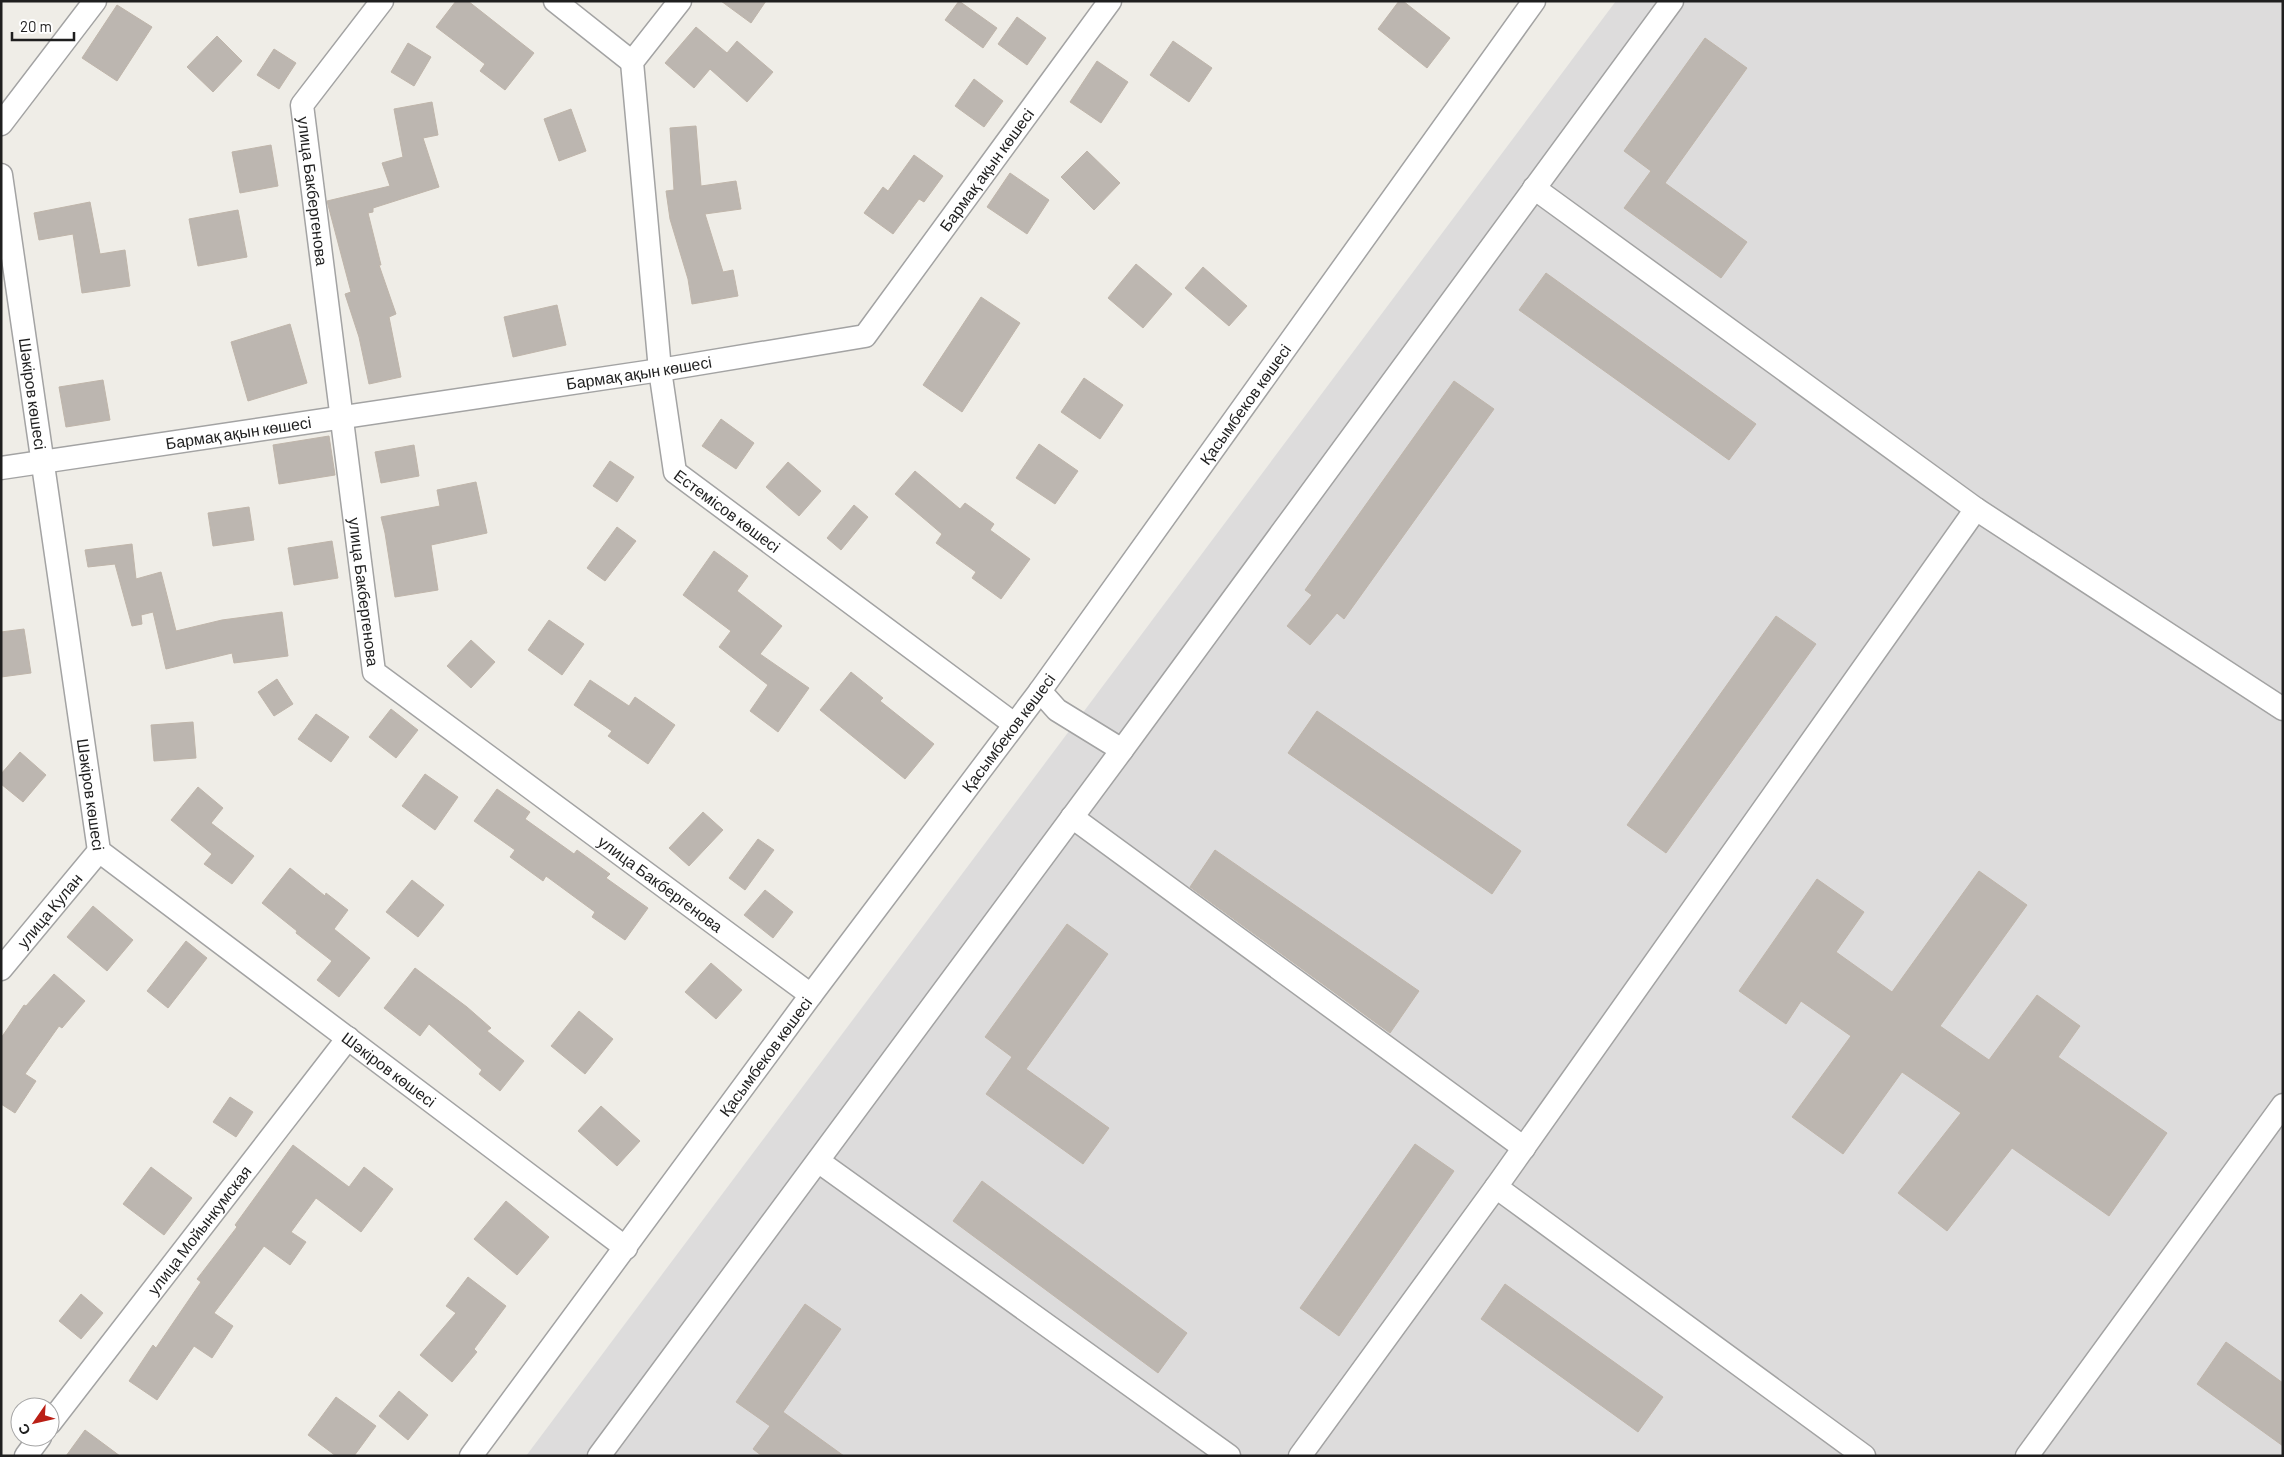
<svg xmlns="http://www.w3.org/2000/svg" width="2284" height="1457" font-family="Barlow,sans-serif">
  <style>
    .residential { fill: #dddcdc }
    .building { fill: #bcb6b0; stroke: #bfb5aa }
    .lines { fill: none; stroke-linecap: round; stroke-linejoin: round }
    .street-casing { stroke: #a3a3a3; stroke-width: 25 }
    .street { stroke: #fff; stroke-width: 22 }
    .labels { text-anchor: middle; stroke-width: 4.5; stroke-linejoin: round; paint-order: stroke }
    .street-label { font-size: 16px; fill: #1f1f1f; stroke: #fff }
  </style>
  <rect width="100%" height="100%" fill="#efede7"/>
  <path class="residential" d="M 1616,1 L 2283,1 L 2283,1456 L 526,1456 Z"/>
  <g class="building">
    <path d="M 456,1 L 468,1 L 534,53 L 505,90 L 480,71 L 485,64 L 436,27 Z"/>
    <path d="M 721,1 L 766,1 L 751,23 Z"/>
    <path d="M 959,1 L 997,28 L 983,48 L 945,20 Z"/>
    <path d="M 1399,1 L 1403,1 L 1450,38 L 1427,68 L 1378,29 Z"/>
    <path d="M 117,5 L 152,27 L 117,81 L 82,58 Z"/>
    <path d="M 1017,17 L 1046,38 L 1027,65 L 998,44 Z"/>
    <path d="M 696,27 L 727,53 L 737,41 L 773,72 L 747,102 L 710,69 L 694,88 L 665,63 Z"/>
    <path d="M 217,36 L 242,61 L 213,92 L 187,67 Z"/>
    <path d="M 1705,38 L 1747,68 L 1665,183 L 1747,242 L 1721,278 L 1624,208 L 1651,171 L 1624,151 Z"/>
    <path d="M 1173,41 L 1212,68 L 1189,102 L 1150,75 Z"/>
    <path d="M 408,43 L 431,57 L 414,86 L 391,72 Z"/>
    <path d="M 274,49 L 296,63 L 279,89 L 257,75 Z"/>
    <path d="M 1097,61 L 1128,82 L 1101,123 L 1070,102 Z"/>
    <path d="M 974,79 L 1003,101 L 984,127 L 955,106 Z"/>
    <path d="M 432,102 L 438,135 L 423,138 L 439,187 L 373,208 L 373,212 L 368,213 L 381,265 L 379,265 L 396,314 L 389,317 L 401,377 L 369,384 L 359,337 L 345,294 L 351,292 L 327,201 L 390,186 L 382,163 L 403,157 L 394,109 Z"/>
    <path d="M 571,109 L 586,151 L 559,161 L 544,119 Z"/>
    <path d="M 696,126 L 701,186 L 736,181 L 741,209 L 705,214 L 723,272 L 733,270 L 738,296 L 692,304 L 688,279 L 670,219 L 666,191 L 674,190 L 670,128 Z"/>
    <path d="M 271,145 L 278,186 L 240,193 L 232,152 Z"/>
    <path d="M 1087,151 L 1120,183 L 1094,210 L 1061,177 Z"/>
    <path d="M 914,155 L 943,176 L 924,202 L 919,199 L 893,234 L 864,213 L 883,187 L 888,191 Z"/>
    <path d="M 1010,173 L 1049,200 L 1027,234 L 987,207 Z"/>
    <path d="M 90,202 L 100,254 L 125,250 L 130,286 L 82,293 L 73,234 L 39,240 L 34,213 Z"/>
    <path d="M 238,210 L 247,257 L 198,266 L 189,219 Z"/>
    <path d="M 1136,264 L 1172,294 L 1143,328 L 1108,298 Z"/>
    <path d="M 1203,267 L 1247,306 L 1229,326 L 1185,288 Z"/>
    <path d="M 1546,273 L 1756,424 L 1729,460 L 1519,310 Z"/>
    <path d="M 981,297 L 1020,323 L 962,412 L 923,385 Z"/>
    <path d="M 557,305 L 566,345 L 513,357 L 504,317 Z"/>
    <path d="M 290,324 L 307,383 L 248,401 L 231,342 Z"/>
    <path d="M 1084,378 L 1123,405 L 1100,439 L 1061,412 Z"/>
    <path d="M 103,380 L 110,420 L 66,427 L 59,387 Z"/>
    <path d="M 1454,381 L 1494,409 L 1344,619 L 1337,613 L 1310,645 L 1287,626 L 1312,595 L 1305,590 Z"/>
    <path d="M 721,419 L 754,443 L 736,469 L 702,446 Z"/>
    <path d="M 329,436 L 335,475 L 279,484 L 273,445 Z"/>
    <path d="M 1039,444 L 1078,471 L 1055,504 L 1016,478 Z"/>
    <path d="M 414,445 L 419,476 L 381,483 L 375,452 Z"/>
    <path d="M 610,461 L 634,477 L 617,502 L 593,486 Z"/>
    <path d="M 788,462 L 821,491 L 799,516 L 766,487 Z"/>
    <path d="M 915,471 L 960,509 L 965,503 L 994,524 L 990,530 L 1030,559 L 1001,599 L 972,578 L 976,572 L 936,543 L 942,534 L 895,494 Z"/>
    <path d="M 476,482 L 487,533 L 431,545 L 438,590 L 395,597 L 385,533 L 381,517 L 440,506 L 437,490 Z"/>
    <path d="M 854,505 L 868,517 L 841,550 L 827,538 Z"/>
    <path d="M 249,507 L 254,540 L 213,546 L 208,513 Z"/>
    <path d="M 617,527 L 636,541 L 605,581 L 587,568 Z"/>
    <path d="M 332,541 L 338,578 L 294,585 L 288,548 Z"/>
    <path d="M 132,544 L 136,579 L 161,572 L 176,631 L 222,620 L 282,612 L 288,656 L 234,663 L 232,653 L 166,669 L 153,612 L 141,615 L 142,624 L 132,626 L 115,564 L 88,567 L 85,550 Z"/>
    <path d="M 714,551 L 748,576 L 737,591 L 782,626 L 760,654 L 809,688 L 778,732 L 750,711 L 768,685 L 719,647 L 731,631 L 683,595 Z"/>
    <path d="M 1776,616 L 1816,644 L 1666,853 L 1627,825 Z"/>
    <path d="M 549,620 L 584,644 L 562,675 L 528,650 Z"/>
    <path d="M 24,629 L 31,673 L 1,677 L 1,632 Z"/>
    <path d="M 471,640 L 495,662 L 471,688 L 447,666 Z"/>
    <path d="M 851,672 L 883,698 L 880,701 L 934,744 L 905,779 L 820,710 Z"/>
    <path d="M 277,679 L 293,704 L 274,716 L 258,692 Z"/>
    <path d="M 590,680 L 629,706 L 635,697 L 675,725 L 648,764 L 608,736 L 612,731 L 574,705 Z"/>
    <path d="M 391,709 L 418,730 L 396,758 L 369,737 Z"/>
    <path d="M 1317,711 L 1521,851 L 1492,894 L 1288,753 Z"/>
    <path d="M 316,714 L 349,737 L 331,762 L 298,739 Z"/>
    <path d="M 193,722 L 196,758 L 154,761 L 151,725 Z"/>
    <path d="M 20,752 L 46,775 L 23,802 L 1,784 L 1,774 Z"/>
    <path d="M 425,774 L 458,797 L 435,830 L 402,806 Z"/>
    <path d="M 198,787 L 223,808 L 211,823 L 254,856 L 232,884 L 204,864 L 212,854 L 171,820 Z"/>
    <path d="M 497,789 L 530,812 L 525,819 L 574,854 L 577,850 L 610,874 L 606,878 L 648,908 L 625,940 L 592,917 L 595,912 L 546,876 L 543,881 L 510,857 L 515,850 L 474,821 Z"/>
    <path d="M 703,812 L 723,830 L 689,866 L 669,848 Z"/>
    <path d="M 758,839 L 774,850 L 745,890 L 729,878 Z"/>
    <path d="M 1215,850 L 1419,991 L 1390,1033 L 1190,887 Z"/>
    <path d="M 290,868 L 325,896 L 326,893 L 348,910 L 334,929 L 370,958 L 339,997 L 317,980 L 332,961 L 296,933 L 297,931 L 262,903 Z"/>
    <path d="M 1979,871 L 2027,905 L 1940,1026 L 1989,1060 L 2037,995 L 2080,1026 L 2058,1057 L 2167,1133 L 2109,1216 L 2012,1148 L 1947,1231 L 1898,1193 L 1961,1113 L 1902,1072 L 1843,1154 L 1792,1117 L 1851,1036 L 1801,1001 L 1786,1024 L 1739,991 L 1817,879 L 1864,912 L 1836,952 L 1892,992 Z"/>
    <path d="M 412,880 L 444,905 L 418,937 L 386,912 Z"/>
    <path d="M 765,890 L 793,912 L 773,938 L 744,915 Z"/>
    <path d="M 93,906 L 133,940 L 107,971 L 67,937 Z"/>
    <path d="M 1067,924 L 1108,954 L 1026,1069 L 1109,1128 L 1083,1164 L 986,1094 L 1012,1057 L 985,1037 Z"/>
    <path d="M 186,941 L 207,958 L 168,1008 L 147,991 Z"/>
    <path d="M 711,963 L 742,990 L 716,1019 L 685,992 Z"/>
    <path d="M 415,968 L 467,1007 L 491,1028 L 487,1031 L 524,1061 L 500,1091 L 479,1074 L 482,1070 L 429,1024 L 420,1036 L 384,1008 Z"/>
    <path d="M 54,974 L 85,1001 L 62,1028 L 59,1026 L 25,1074 L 36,1081 L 15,1113 L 1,1104 L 1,1038 L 24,1005 L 26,1006 Z"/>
    <path d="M 579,1011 L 613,1039 L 585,1074 L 551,1046 Z"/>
    <path d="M 230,1097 L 253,1112 L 236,1137 L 213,1122 Z"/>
    <path d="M 601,1106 L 640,1141 L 617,1166 L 578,1131 Z"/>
    <path d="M 1415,1144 L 1454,1171 L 1339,1336 L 1300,1308 Z"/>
    <path d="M 293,1145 L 349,1187 L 364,1167 L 393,1189 L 361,1232 L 316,1198 L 291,1232 L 306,1242 L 290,1265 L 264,1246 L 214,1313 L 233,1326 L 212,1358 L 194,1346 L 157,1400 L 129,1381 L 153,1345 L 156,1348 L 201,1282 L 197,1279 L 237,1227 L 235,1225 Z"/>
    <path d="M 151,1167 L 192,1198 L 164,1235 L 123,1204 Z"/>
    <path d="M 982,1181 L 1187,1333 L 1158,1373 L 953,1221 Z"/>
    <path d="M 506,1201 L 549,1237 L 517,1275 L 474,1239 Z"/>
    <path d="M 468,1277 L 506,1306 L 474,1349 L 477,1352 L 452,1382 L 420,1355 L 456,1313 L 446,1306 Z"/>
    <path d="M 1505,1284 L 1663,1397 L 1638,1432 L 1481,1319 Z"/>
    <path d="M 81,1294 L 103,1313 L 81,1339 L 59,1321 Z"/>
    <path d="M 805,1304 L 841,1329 L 783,1412 L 844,1456 L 762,1456 L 753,1449 L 770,1426 L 736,1402 Z"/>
    <path d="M 2226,1342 L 2283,1383 L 2283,1446 L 2197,1384 Z"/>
    <path d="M 399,1391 L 428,1415 L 408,1440 L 379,1416 Z"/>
    <path d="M 336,1397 L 376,1426 L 354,1456 L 336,1456 L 308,1435 Z"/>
    <path d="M 85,1430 L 120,1456 L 66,1456 Z"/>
  </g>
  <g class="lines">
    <g class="street-casing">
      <g id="street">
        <path id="s1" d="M 382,1 L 302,105 L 374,672 L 811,995"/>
        <path d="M 555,1 L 632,62"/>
        <path id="s2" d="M 680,1 L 632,62 L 660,370 L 675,472 L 1014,724"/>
        <path d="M 1,124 L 95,1"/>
        <path id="s3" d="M 1,175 L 99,851 L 626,1248"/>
        <path d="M 1534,188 L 1976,509 L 2283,709"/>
        <path id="s4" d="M 1,468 L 660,370 L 865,336 L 1110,1"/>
        <path d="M 1040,691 L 1057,710 L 1122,750"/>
        <path d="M 1072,817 L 1524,1148"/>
        <path id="s5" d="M 1,969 L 99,851"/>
        <path d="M 818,1161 L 1229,1456"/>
        <path d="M 1496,1187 L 1864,1456"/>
        <path id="s6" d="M 50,1423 L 348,1038"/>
        <path d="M 26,1456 L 40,1437"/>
        <path id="s7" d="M 471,1456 L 811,995 L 1040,691 L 1534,1"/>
        <path d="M 599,1456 L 1122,750 L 1672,1"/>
        <path d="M 1300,1456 L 1496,1187 L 1976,509"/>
        <path d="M 2027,1456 L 2283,1105"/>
      </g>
    </g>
    <use href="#street" class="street"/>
  </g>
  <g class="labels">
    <g class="street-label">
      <text dy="6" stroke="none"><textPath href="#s4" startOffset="1080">Бармақ ақын көшесі</textPath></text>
      <text dy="6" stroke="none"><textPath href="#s1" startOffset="218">улица Бакбергенова</textPath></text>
      <text dy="6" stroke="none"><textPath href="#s4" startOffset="645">Бармақ ақын көшесі</textPath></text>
      <text dy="6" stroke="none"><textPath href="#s3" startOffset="221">Шәкіров көшесі</textPath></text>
      <text dy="6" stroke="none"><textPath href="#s7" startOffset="1306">Қасымбеков көшесі</textPath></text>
      <text dy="6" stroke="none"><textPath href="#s4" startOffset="240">Бармақ ақын көшесі</textPath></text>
      <text dy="6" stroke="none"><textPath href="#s2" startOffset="555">Естемісов көшесі</textPath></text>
      <text dy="6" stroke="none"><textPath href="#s1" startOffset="622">улица Бакбергенова</textPath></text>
      <text dy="6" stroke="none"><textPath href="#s7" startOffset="901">Қасымбеков көшесі</textPath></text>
      <text dy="6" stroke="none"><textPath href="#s3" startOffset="626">Шәкіров көшесі</textPath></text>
      <text dy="6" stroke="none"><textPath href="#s1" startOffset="1059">улица Бакбергенова</textPath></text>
      <text dy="6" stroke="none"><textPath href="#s5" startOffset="76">улица Кулан</textPath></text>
      <text dy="6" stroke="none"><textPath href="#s7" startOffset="496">Қасымбеков көшесі</textPath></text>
      <text dy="6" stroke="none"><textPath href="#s3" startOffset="1046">Шәкіров көшесі</textPath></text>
      <text dy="6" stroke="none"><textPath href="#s6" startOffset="244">улица Мойынкумская</textPath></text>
    </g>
  </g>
  <rect width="2284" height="1457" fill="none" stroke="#1f1f1f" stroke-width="5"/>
  <g transform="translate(35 1422) rotate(236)"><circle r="24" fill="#ffffff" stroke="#a5a5a5"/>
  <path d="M0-4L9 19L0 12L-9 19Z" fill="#ba1f15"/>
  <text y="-8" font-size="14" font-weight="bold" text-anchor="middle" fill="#1f1f1f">С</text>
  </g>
  <path d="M12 32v8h62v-8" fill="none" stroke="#1f1f1f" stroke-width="2.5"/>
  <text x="20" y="32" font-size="15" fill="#1f1f1f" stroke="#ffffff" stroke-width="4" paint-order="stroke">20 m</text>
</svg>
